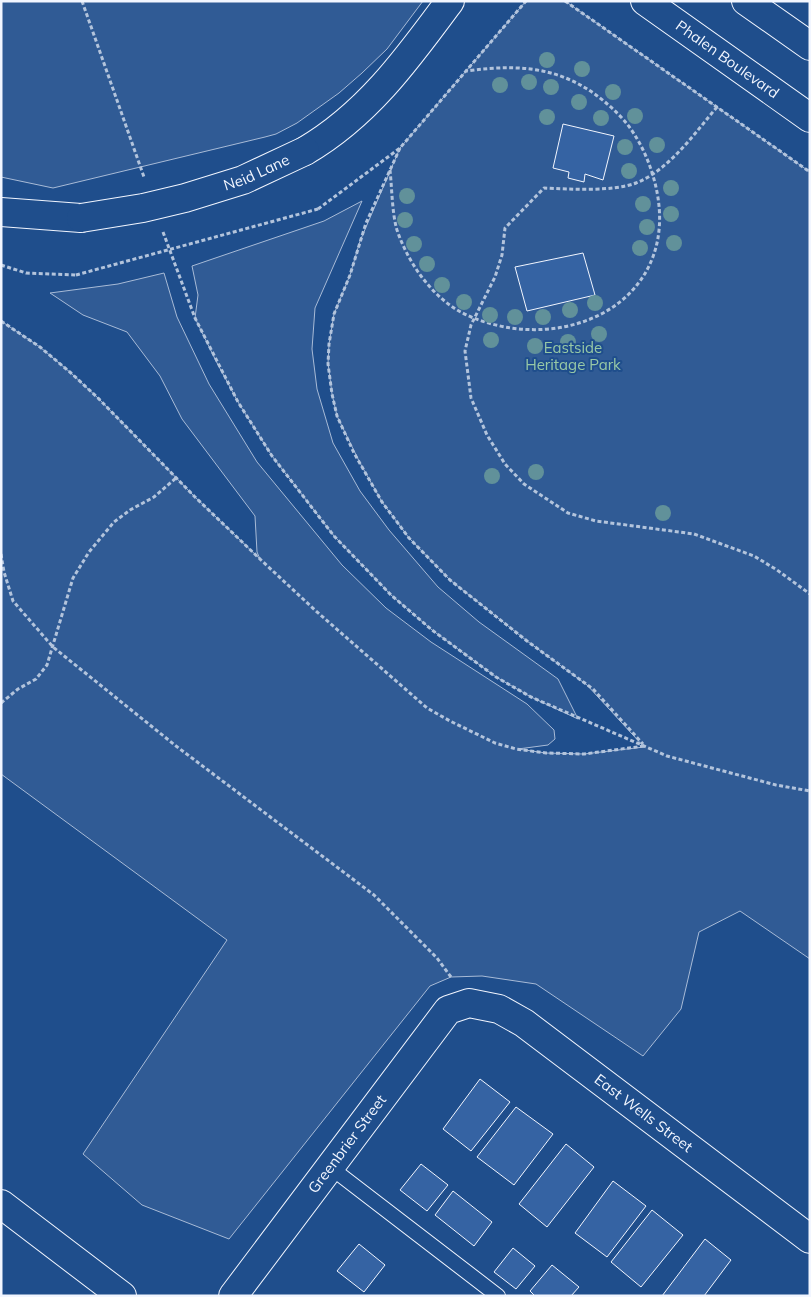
<svg xmlns="http://www.w3.org/2000/svg" width="811" height="1297" font-family="Mulish,sans-serif">
  <style>
    .green { fill: #305b95; stroke: #a8bbd7 }
    .building { fill: #3563a3; stroke: #f2f6ff }
    .lines { fill: none; stroke-linecap: round; stroke-linejoin: round }
    .service-casing { stroke: #f2f6ff; stroke-width: 16 }
    .minor-casing { stroke: #f2f6ff; stroke-width: 30 }
    .secondary-casing { stroke: #f2f6ff; stroke-width: 30 }
    .path { stroke: #b3c4dc; stroke-width: 3; stroke-dasharray: 4 2.5; stroke-linecap: butt }
    .service { stroke: #1f4e8c; stroke-width: 14 }
    .minor { stroke: #1f4e8c; stroke-width: 28 }
    .secondary { stroke: #1f4e8c; stroke-width: 28 }
    .secondary-bridge-casing { stroke: #f2f6ff; stroke-width: 30; stroke-linecap: butt }
    .path-bridge { stroke: #b3c4dc; stroke-width: 3; stroke-dasharray: 4 2.5; stroke-linecap: butt }
    .secondary-bridge { stroke: #1f4e8c; stroke-width: 28 }
    .tree { fill: #61919a }
    .labels { text-anchor: middle; stroke-width: 4; stroke-linejoin: round; paint-order: stroke }
    .street-label { font-size: 15px; fill: #f2f6ff; stroke: #1f4e8c }
    .park-label { font-size: 15px; fill: #97c8a6; stroke: #1f4e8c }
  </style>
  <rect width="100%" height="100%" fill="#1f4e8c"/>
  <g class="green">
    <path d="M 1,1 L 423,1 L 387,49 L 362,73 L 339,93 L 297,123 L 276,134 L 265,137 L 53,188 L 1,177 Z"/>
    <path d="M 526,1 L 565,1 L 810,172 L 810,959 L 740,911 L 699,932 L 681,1009 L 643,1056 L 536,984 L 482,976 L 451,977 L 430,986 L 229,1239 L 142,1205 L 83,1154 L 227,940 L 1,774 L 1,321 L 40,347 L 71,373 L 98,398 L 194,496 L 260,559 L 257,552 L 255,516 L 182,419 L 160,376 L 127,332 L 83,315 L 50,293 L 118,284 L 164,273 L 177,317 L 209,384 L 257,462 L 342,565 L 386,608 L 431,642 L 527,704 L 554,730 L 555,739 L 548,745 L 518,749 L 546,753 L 584,754 L 644,747 L 587,685 L 527,641 L 450,580 L 409,538 L 382,502 L 360,463 L 337,416 L 332,394 L 328,363 L 329,344 L 334,314 L 350,275 L 360,241 L 400,148 Z"/>
    <path d="M 362,201 L 315,308 L 312,349 L 317,389 L 333,443 L 360,491 L 389,530 L 438,587 L 479,622 L 558,679 L 578,719 L 531,697 L 496,677 L 432,630 L 391,595 L 334,536 L 272,456 L 238,402 L 216,361 L 195,318 L 198,295 L 192,266 L 324,221 Z"/>
  </g>
  <g class="building">
    <path d="M 563,124 L 614,136 L 603,180 L 585,174 L 584,182 L 568,178 L 569,172 L 553,168 Z"/>
    <path d="M 583,253 L 595,295 L 527,311 L 515,267 Z"/>
    <path d="M 480,1079 L 510,1102 L 471,1151 L 443,1129 Z"/>
    <path d="M 516,1107 L 553,1134 L 514,1185 L 477,1157 Z"/>
    <path d="M 566,1144 L 594,1167 L 547,1227 L 519,1204 Z"/>
    <path d="M 421,1164 L 448,1185 L 427,1211 L 400,1190 Z"/>
    <path d="M 613,1181 L 646,1206 L 607,1257 L 575,1233 Z"/>
    <path d="M 453,1191 L 492,1222 L 474,1246 L 435,1215 Z"/>
    <path d="M 652,1210 L 683,1235 L 641,1287 L 611,1262 Z"/>
    <path d="M 705,1239 L 731,1260 L 704,1296 L 662,1296 Z"/>
    <path d="M 359,1244 L 385,1265 L 364,1292 L 337,1271 Z"/>
    <path d="M 513,1248 L 535,1266 L 516,1289 L 494,1272 Z"/>
    <path d="M 552,1265 L 579,1287 L 571,1296 L 535,1296 L 530,1291 Z"/>
  </g>
  <g class="lines">
    <g class="service-casing">
      <path id="service" d="M 330,1167 L 498,1296"/>
    </g>
    <g class="minor-casing">
      <g id="minor">
        <path d="M 1,1204 L 122,1296"/>
        <path id="s1" d="M 233,1296 L 448,1010 L 469,1003 L 499,1009 L 524,1023 L 810,1239"/>
      </g>
    </g>
    <g class="secondary-casing">
      <g id="secondary">
        <path id="s2" d="M 645,1 L 810,118"/>
        <path d="M 746,1 L 810,46"/>
        <path d="M 305,151 C 367,115 408,58 450,1"/>
        <path d="M 1,212 L 81,218"/>
      </g>
    </g>
    <g class="path">
      <path d="M 82,1 L 144,177"/>
      <path d="M 565,1 L 810,172"/>
      <path d="M 717,107 C 695,133 669,170 636,183 C 612,192 570,189 544,188 L 505,228 L 502,255 L 495,277 L 471,325 L 465,351 L 471,398 L 487,435 L 505,464 L 524,484 L 568,513 L 596,521 L 694,534 L 754,556 L 777,570 L 810,594"/>
      <path d="M 400,148 L 366,223 L 350,275 L 334,314 L 329,344 L 328,364 L 332,394 L 337,416 L 354,453 L 382,502 L 409,538 L 450,580 L 527,641 L 593,689 L 643,744"/>
      <path d="M 390,170 C 392,189 392,213 397,230 C 407,260 428,291 454,308 C 471,319 492,325 511,328 C 597,340 675,285 657,192 C 652,166 640,138 622,118 C 576,70 531,62 467,71"/>
      <path d="M 318,209 L 400,148 L 526,1"/>
      <path d="M 163,232 L 195,318 L 238,402 L 272,456 L 334,536 L 391,595 L 432,630 L 496,677 L 531,697 L 667,756 L 776,785 L 810,791"/>
      <path d="M 1,265 L 26,273 L 76,275"/>
      <path d="M 1,321 L 40,347 L 71,373 L 98,398 L 194,496 L 261,560 L 316,611 L 427,708 L 450,721 L 495,743 L 516,749 L 546,753 L 584,754 L 644,746"/>
      <path d="M 1,554 L 4,572 L 13,601 L 53,647 L 176,746 L 374,895 L 437,958 L 451,977"/>
      <path d="M 1,703 L 18,689 L 36,679 L 47,665 L 73,578 L 89,552 L 114,522 L 130,510 L 154,497 L 176,478"/>
    </g>
    <use href="#service" class="service"/>
    <use href="#minor" class="minor"/>
    <use href="#secondary" class="secondary"/>
    <g class="secondary-bridge-casing">
      <g id="secondary-bridge">
        <path id="s3" d="M 81,218 L 143,208 L 185,198 L 243,180 L 305,151"/>
      </g>
    </g>
    <path class="path-bridge" d="M 76,275 L 318,209"/>
    <use href="#secondary-bridge" class="secondary-bridge"/>
  </g>
  <g class="tree">
    <circle cx="547" cy="60" r="8"/>
    <circle cx="582" cy="69" r="8"/>
    <circle cx="529" cy="82" r="8"/>
    <circle cx="500" cy="85" r="8"/>
    <circle cx="551" cy="87" r="8"/>
    <circle cx="613" cy="92" r="8"/>
    <circle cx="579" cy="102" r="8"/>
    <circle cx="635" cy="116" r="8"/>
    <circle cx="547" cy="117" r="8"/>
    <circle cx="601" cy="118" r="8"/>
    <circle cx="657" cy="145" r="8"/>
    <circle cx="625" cy="147" r="8"/>
    <circle cx="629" cy="171" r="8"/>
    <circle cx="671" cy="188" r="8"/>
    <circle cx="407" cy="196" r="8"/>
    <circle cx="643" cy="204" r="8"/>
    <circle cx="671" cy="214" r="8"/>
    <circle cx="405" cy="220" r="8"/>
    <circle cx="647" cy="227" r="8"/>
    <circle cx="674" cy="243" r="8"/>
    <circle cx="414" cy="244" r="8"/>
    <circle cx="640" cy="248" r="8"/>
    <circle cx="427" cy="264" r="8"/>
    <circle cx="442" cy="285" r="8"/>
    <circle cx="464" cy="302" r="8"/>
    <circle cx="595" cy="303" r="8"/>
    <circle cx="570" cy="310" r="8"/>
    <circle cx="490" cy="315" r="8"/>
    <circle cx="515" cy="317" r="8"/>
    <circle cx="543" cy="317" r="8"/>
    <circle cx="599" cy="334" r="8"/>
    <circle cx="491" cy="340" r="8"/>
    <circle cx="568" cy="342" r="8"/>
    <circle cx="535" cy="346" r="8"/>
    <circle cx="536" cy="472" r="8"/>
    <circle cx="492" cy="476" r="8"/>
    <circle cx="663" cy="513" r="8"/>
  </g>
  <g class="labels">
    <g class="street-label">
      <text dy="5" stroke="none"><textPath href="#s2" startOffset="101">Phalen Boulevard</textPath></text>
      <text dy="5" stroke="none"><textPath href="#s3" startOffset="182">Neid Lane</textPath></text>
      <text dy="5" stroke="none"><textPath href="#s1" startOffset="589">East Wells Street</textPath></text>
      <text dy="5" stroke="none"><textPath href="#s1" startOffset="190">Greenbrier Street</textPath></text>
    </g>
    <g class="park-label">
      <text x="573" y="353">Eastside<tspan x="573" dy="17">Heritage Park</tspan></text>
    </g>
  </g>
  <rect width="811" height="1297" fill="none" stroke="#f2f6ff" stroke-width="5"/>
</svg>
